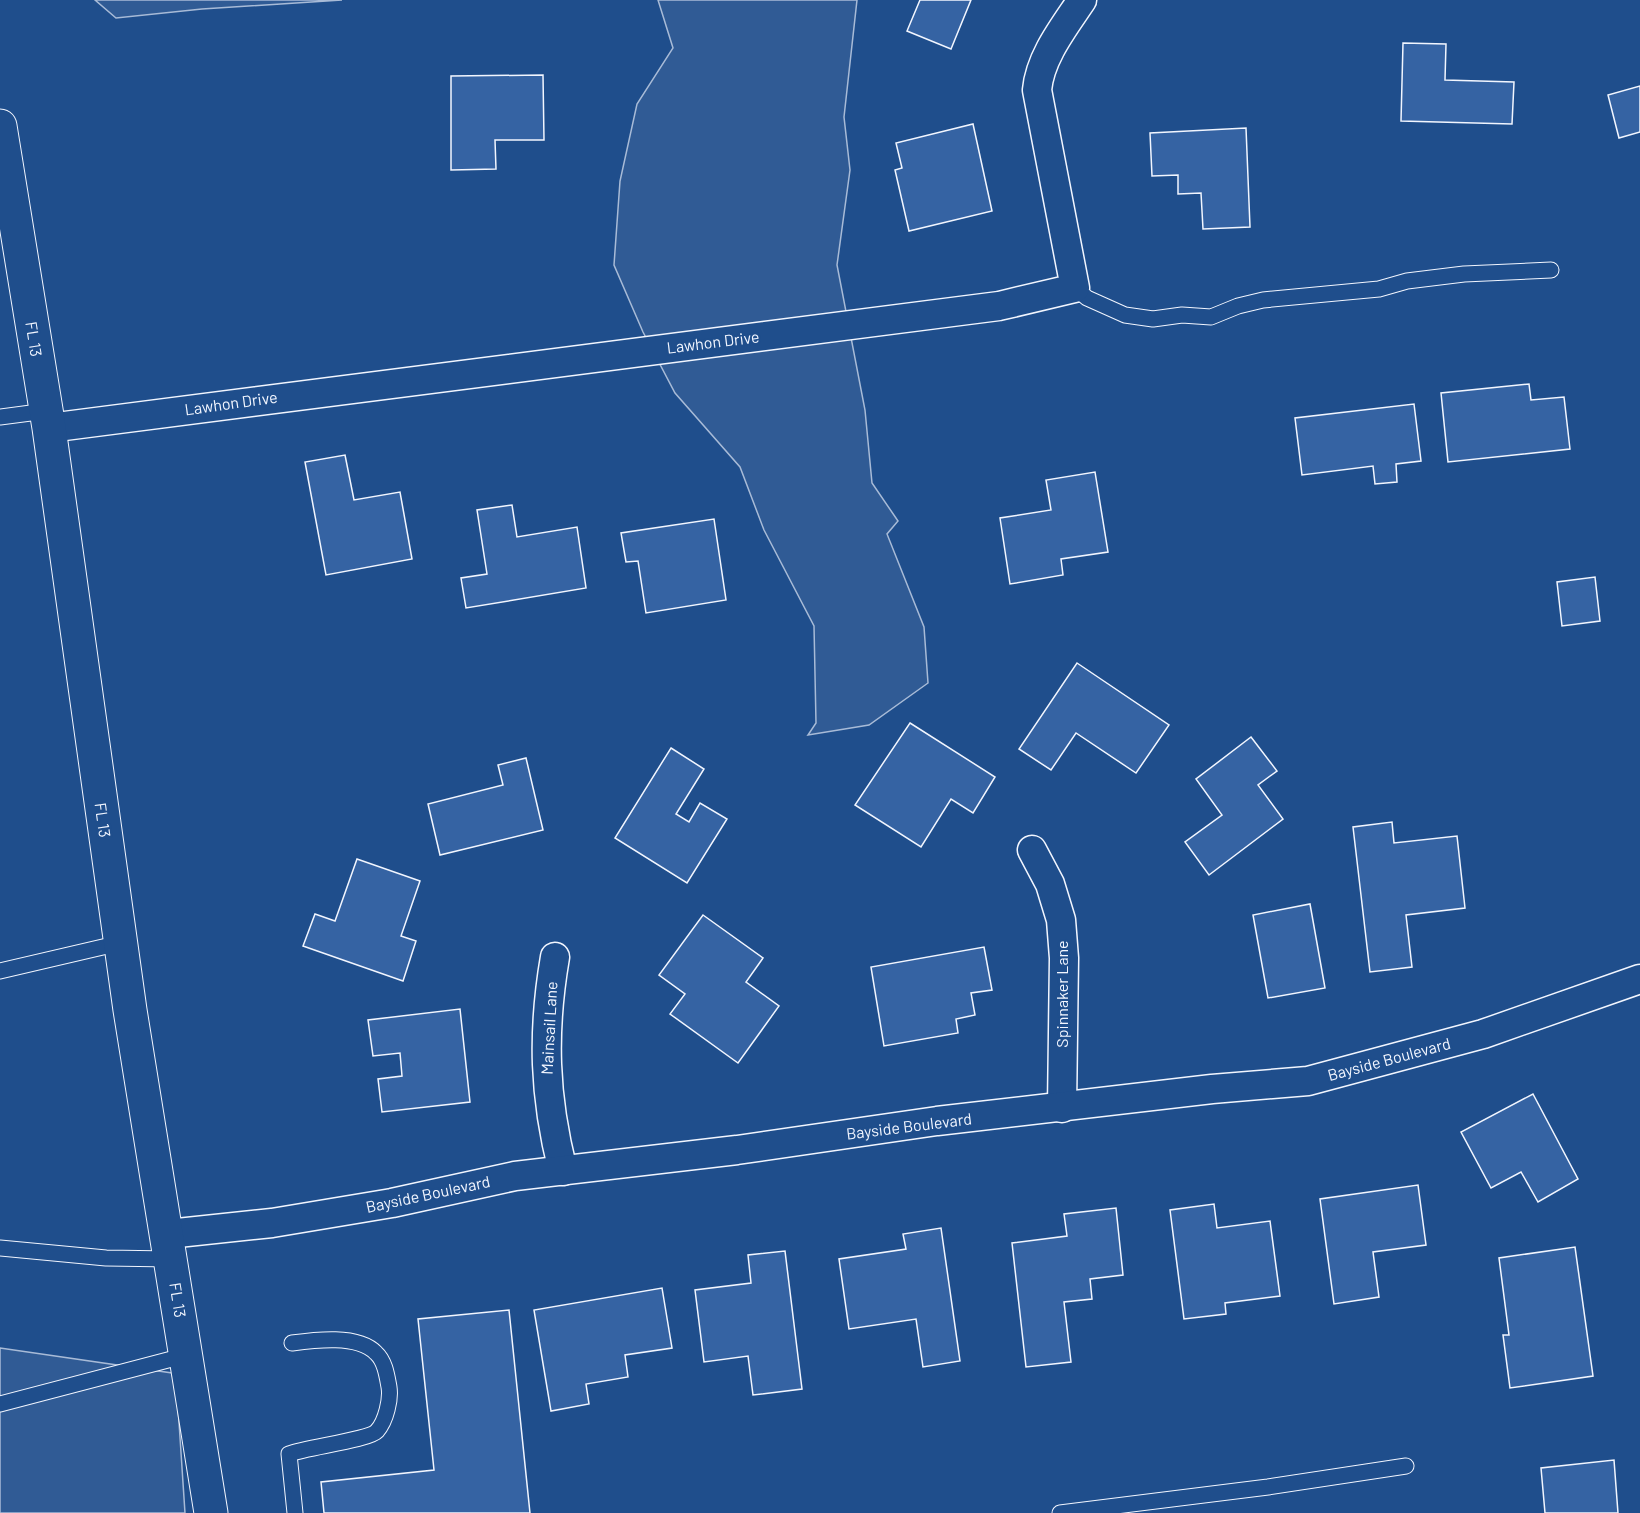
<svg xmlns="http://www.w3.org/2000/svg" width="1640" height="1513" font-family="Barlow,sans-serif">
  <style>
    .built { fill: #305b95; stroke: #a8bbd7; stroke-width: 1.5 }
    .building { fill: #3563a3; stroke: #f2f6ff; stroke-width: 1.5 }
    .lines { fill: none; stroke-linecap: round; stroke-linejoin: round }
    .service-casing { stroke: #f2f6ff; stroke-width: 17 }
    .minor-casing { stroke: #f2f6ff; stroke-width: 31 }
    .secondary-casing { stroke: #f2f6ff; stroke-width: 35 }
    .service { stroke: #1f4e8c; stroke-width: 15 }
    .minor { stroke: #1f4e8c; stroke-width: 28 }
    .secondary { stroke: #1f4e8c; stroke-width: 33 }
    .labels { text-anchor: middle; stroke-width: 4.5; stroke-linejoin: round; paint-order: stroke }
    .street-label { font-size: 16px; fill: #f2f6ff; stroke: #1f4e8c }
  </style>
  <rect width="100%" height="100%" fill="#1f4e8c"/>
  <g class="built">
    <path d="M 95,0 L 342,0 L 202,9 L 116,18 Z"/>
    <path d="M 658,0 L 857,0 L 844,117 L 850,170 L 837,265 L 865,410 L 872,483 L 898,521 L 887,534 L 924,627 L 928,683 L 869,725 L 808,735 L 816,723 L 814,626 L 764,530 L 740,467 L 675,393 L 643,332 L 614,265 L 620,181 L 637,104 L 673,48 Z"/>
    <path d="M 0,1348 L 172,1373 L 178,1407 L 185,1513 L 0,1513 Z"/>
  </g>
  <g class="building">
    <path d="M 920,0 L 971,0 L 951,49 L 907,31 Z"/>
    <path d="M 1403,43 L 1446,44 L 1445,80 L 1514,82 L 1512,124 L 1401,121 Z"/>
    <path d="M 543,75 L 544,140 L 495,140 L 496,169 L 451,170 L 451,76 Z"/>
    <path d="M 1640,86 L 1640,132 L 1619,138 L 1608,95 Z"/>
    <path d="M 973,124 L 992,211 L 909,231 L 895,170 L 902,168 L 896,143 Z"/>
    <path d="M 1246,128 L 1250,227 L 1203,229 L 1201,193 L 1178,194 L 1178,175 L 1152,176 L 1150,133 Z"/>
    <path d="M 1529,384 L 1531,400 L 1564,397 L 1570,449 L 1448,462 L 1441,393 Z"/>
    <path d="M 1414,404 L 1421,461 L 1396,464 L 1397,482 L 1375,484 L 1373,466 L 1302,475 L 1295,418 Z"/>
    <path d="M 345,455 L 354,500 L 400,492 L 412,559 L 326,575 L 305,462 Z"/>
    <path d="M 1095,472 L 1108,552 L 1061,559 L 1063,575 L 1010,584 L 1000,518 L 1051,510 L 1046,480 Z"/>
    <path d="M 512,505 L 517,537 L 577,527 L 586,588 L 466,608 L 461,578 L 487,574 L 477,510 Z"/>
    <path d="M 714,519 L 726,600 L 646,613 L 638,561 L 626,562 L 621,533 Z"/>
    <path d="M 1595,577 L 1600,621 L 1562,626 L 1557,582 Z"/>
    <path d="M 1077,663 L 1169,725 L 1136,773 L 1076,733 L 1051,770 L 1019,749 Z"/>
    <path d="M 910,723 L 995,777 L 973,813 L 951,799 L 921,847 L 855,805 Z"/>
    <path d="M 1251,737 L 1277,771 L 1258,785 L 1283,819 L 1209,875 L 1185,842 L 1222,815 L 1196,779 Z"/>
    <path d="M 671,748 L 704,769 L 676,814 L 689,822 L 700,803 L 727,819 L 687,883 L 615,838 Z"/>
    <path d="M 526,758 L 543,830 L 440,855 L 428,804 L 503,785 L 498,765 Z"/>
    <path d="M 1392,822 L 1394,843 L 1457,836 L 1465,908 L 1406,915 L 1412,967 L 1370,972 L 1353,827 Z"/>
    <path d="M 357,859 L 420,881 L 401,936 L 416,941 L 403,981 L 303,946 L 315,914 L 335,921 Z"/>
    <path d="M 1310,904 L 1325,988 L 1268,998 L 1253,915 Z"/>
    <path d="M 703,915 L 763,958 L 746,982 L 779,1006 L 738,1063 L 670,1014 L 685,994 L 659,975 Z"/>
    <path d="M 984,947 L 992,990 L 971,993 L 975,1015 L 956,1019 L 958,1033 L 884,1046 L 871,967 Z"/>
    <path d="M 460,1009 L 470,1102 L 382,1112 L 378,1079 L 402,1076 L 400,1053 L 373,1056 L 368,1020 Z"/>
    <path d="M 1533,1094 L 1578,1179 L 1538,1202 L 1521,1172 L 1491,1188 L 1461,1132 Z"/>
    <path d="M 1418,1185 L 1426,1245 L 1373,1252 L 1379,1297 L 1334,1304 L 1320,1199 Z"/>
    <path d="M 1214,1204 L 1217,1228 L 1270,1221 L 1280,1296 L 1225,1303 L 1226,1314 L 1184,1319 L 1170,1210 Z"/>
    <path d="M 1116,1208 L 1123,1275 L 1090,1279 L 1092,1299 L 1064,1302 L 1071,1362 L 1026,1367 L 1012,1243 L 1067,1236 L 1064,1214 Z"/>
    <path d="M 941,1228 L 960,1361 L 923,1367 L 916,1319 L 849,1329 L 839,1259 L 906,1249 L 903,1234 Z"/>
    <path d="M 1575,1247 L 1593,1376 L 1510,1388 L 1503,1335 L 1509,1335 L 1499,1258 Z"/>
    <path d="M 785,1251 L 802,1389 L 753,1395 L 748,1356 L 704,1362 L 695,1290 L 751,1283 L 748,1255 Z"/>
    <path d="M 662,1288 L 672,1348 L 625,1355 L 628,1377 L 586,1384 L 589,1404 L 551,1411 L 534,1310 Z"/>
    <path d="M 509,1310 L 530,1513 L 324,1513 L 321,1482 L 434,1470 L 418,1319 Z"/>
    <path d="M 1614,1460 L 1618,1513 L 1545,1513 L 1541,1468 Z"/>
  </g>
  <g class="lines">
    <g class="service-casing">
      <g id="service">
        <path d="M 1075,288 L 1087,298 L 1125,315 L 1153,319 L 1182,315 L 1211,317 L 1238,306 L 1263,300 L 1379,289 L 1407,281 L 1464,274 L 1551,270"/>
        <path d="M 0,417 L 46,411"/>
        <path d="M 0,971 L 120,943"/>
        <path d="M 0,1248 L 106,1258 L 172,1259"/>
        <path d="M 292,1343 C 314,1340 358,1334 376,1353 C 385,1361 387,1376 389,1387 C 391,1399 386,1421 377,1431 C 369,1440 307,1447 289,1454 L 295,1513"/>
        <path d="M 0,1404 L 187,1355"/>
        <path d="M 1060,1513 L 1268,1487 L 1406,1466"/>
      </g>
    </g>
    <g class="minor-casing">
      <g id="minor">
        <path d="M 49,428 L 999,306 L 1075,288 L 1037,90 C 1040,57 1064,27 1082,0"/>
        <path d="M 1032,850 L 1050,884 L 1061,920 L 1064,958 L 1062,1108"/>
        <path d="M 555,957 C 542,1033 544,1096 563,1171"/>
        <path d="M 168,1234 L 272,1223 L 392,1203 L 515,1176 L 737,1150 L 937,1121 L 1212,1089 L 1308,1081 L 1483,1034 L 1640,979"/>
      </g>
    </g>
    <g class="secondary-casing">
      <path id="secondary" d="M 0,126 L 49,428 L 130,1010 L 211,1513"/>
    </g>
    <use href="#service" class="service"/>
    <use href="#minor" class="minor"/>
    <use href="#secondary" class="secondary"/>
  </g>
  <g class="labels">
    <g class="street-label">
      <text transform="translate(34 339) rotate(81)" y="6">FL 13</text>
      <text transform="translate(713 342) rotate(-7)" y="6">Lawhon Drive</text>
      <text transform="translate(231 403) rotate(-8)" y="6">Lawhon Drive</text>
      <text transform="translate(103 820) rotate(82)" y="6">FL 13</text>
      <text transform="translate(1062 994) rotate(-90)" y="6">Spinnaker Lane</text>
      <text transform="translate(549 1028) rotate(-87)" y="6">Mainsail Lane</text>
      <text transform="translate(1389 1059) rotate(-15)" y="6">Bayside Boulevard</text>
      <text transform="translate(909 1126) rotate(-7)" y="6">Bayside Boulevard</text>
      <text transform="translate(428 1194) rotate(-12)" y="6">Bayside Boulevard</text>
      <text transform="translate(178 1300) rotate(81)" y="6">FL 13</text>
    </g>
  </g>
</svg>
